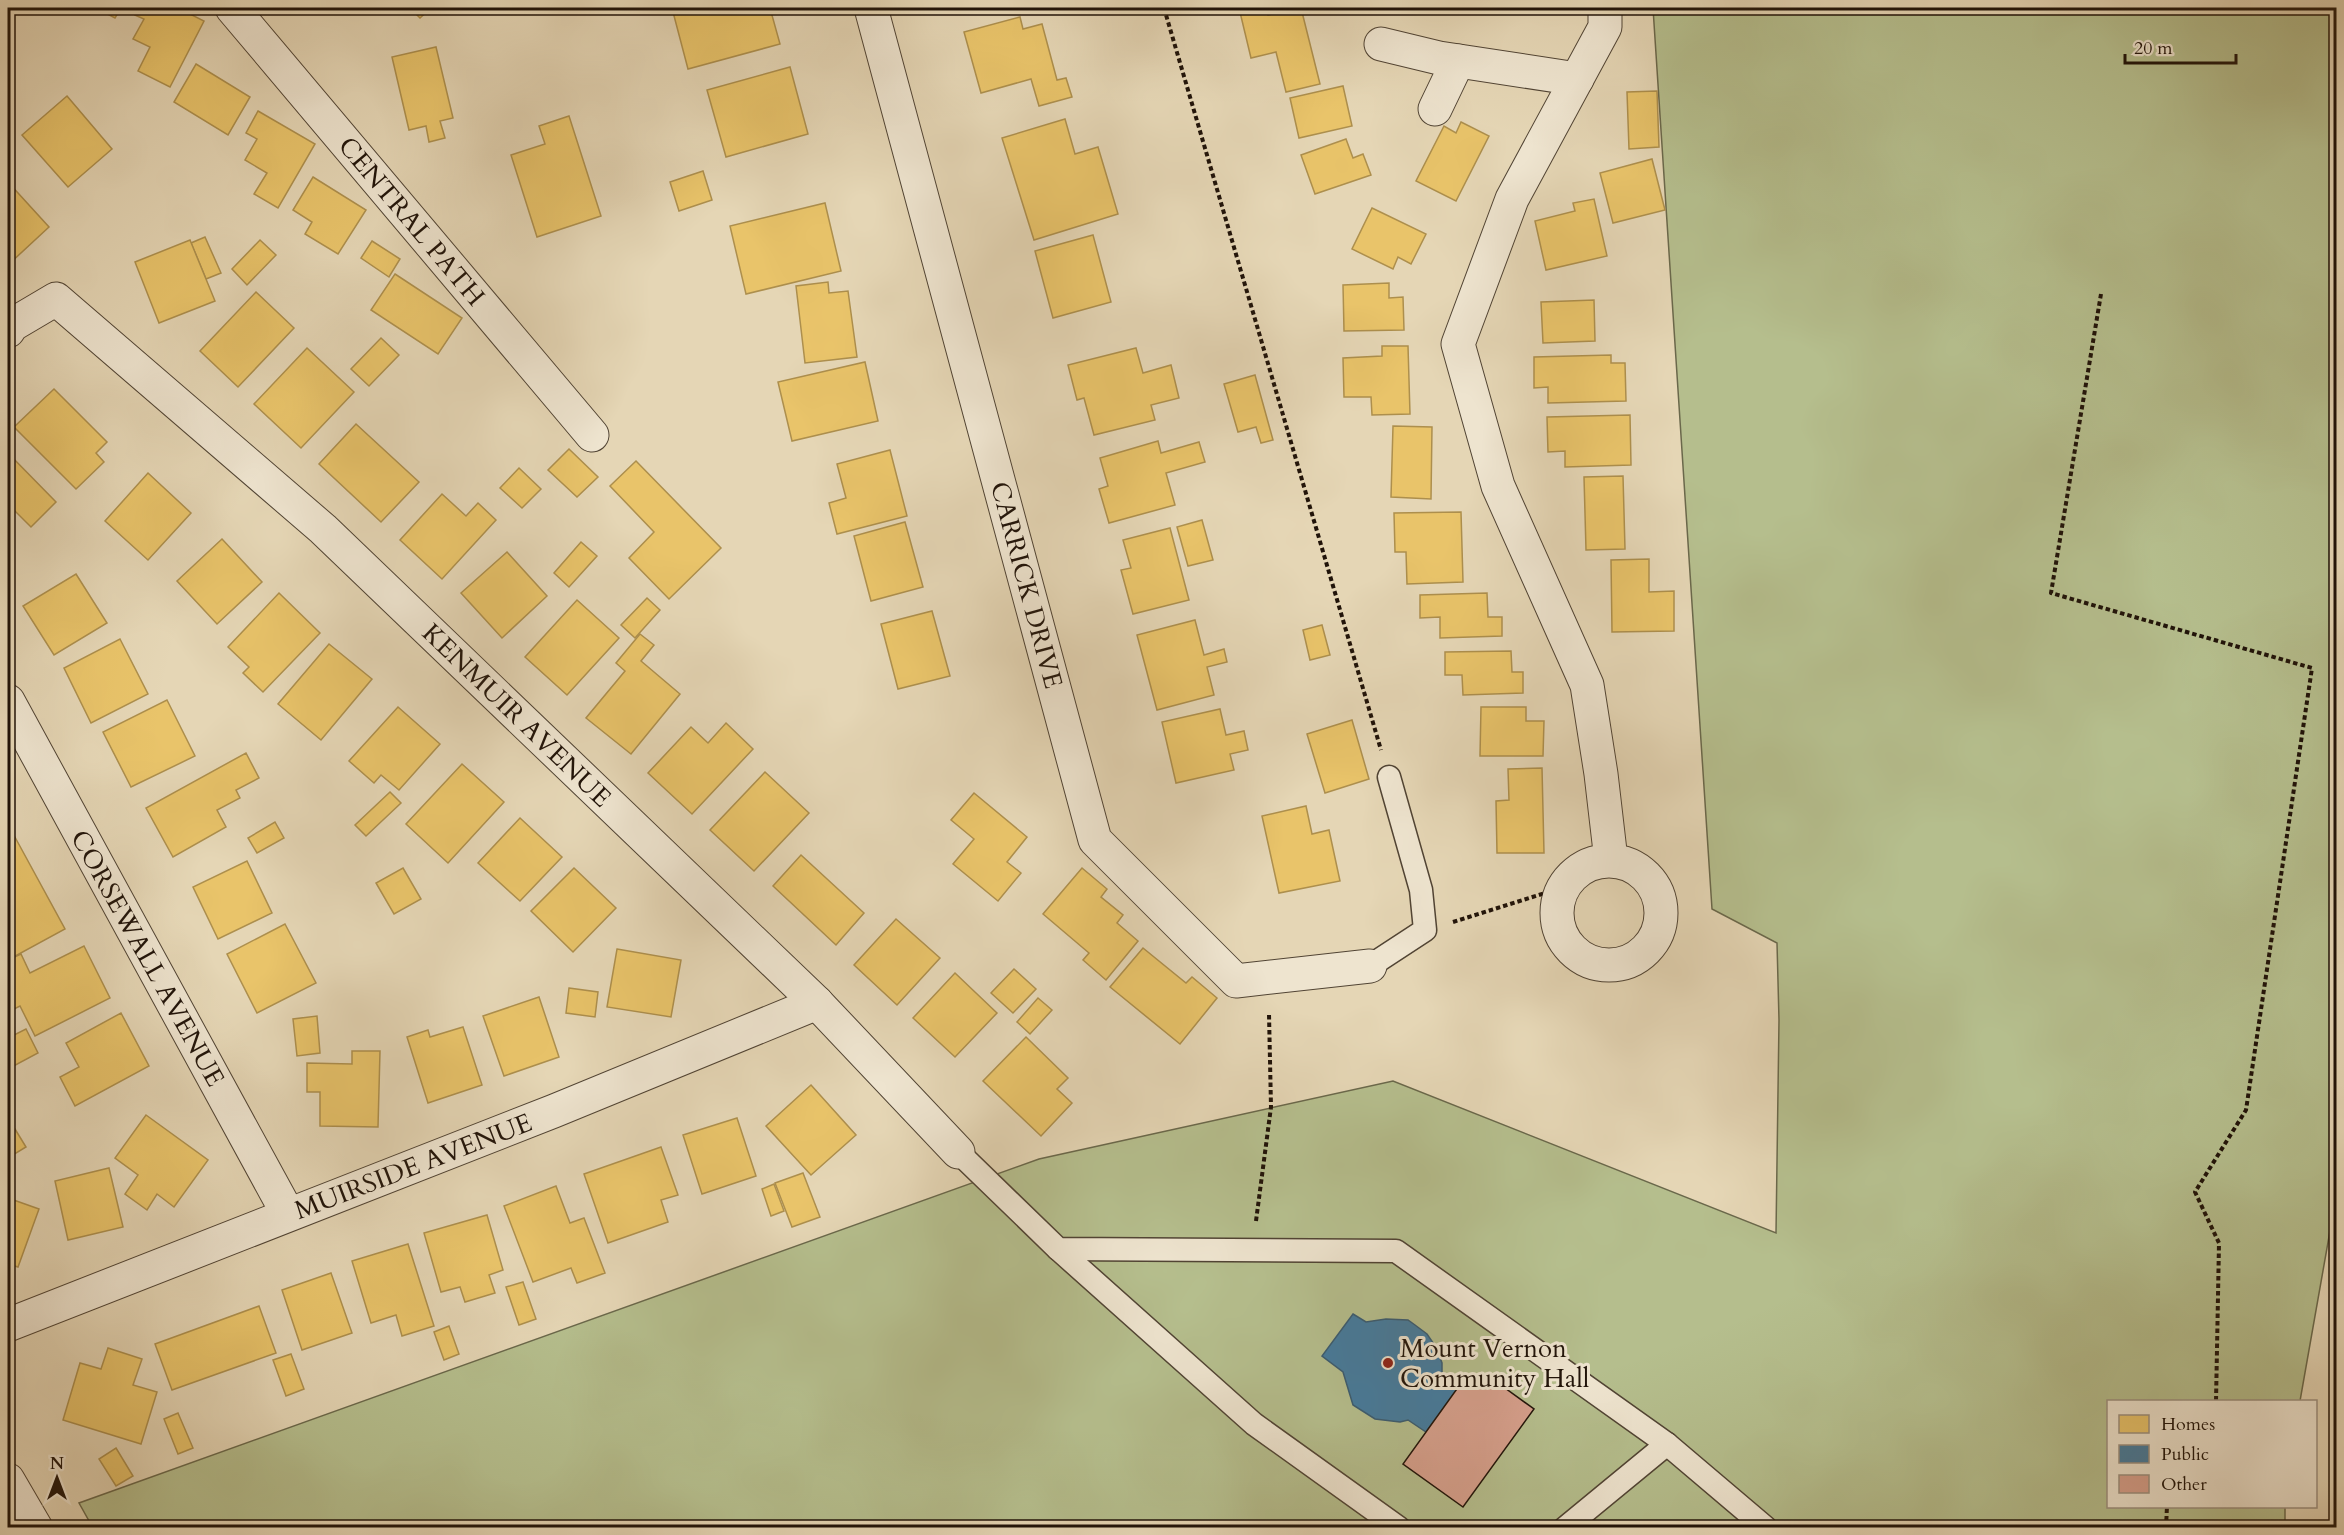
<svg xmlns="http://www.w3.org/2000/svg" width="2344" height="1535" font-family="Cardo,serif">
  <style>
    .green { fill: #b5be8d; stroke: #6a684b; stroke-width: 1.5 }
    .homes { fill: #e9c46a; stroke: #ad8f4d; stroke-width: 1.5 }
    .public { fill: #457b9d; stroke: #3a5c71; stroke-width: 1.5 }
    .building { fill: #d7a08d; stroke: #201309; stroke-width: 1.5 }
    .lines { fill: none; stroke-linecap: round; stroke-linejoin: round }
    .lane-casing { stroke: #514434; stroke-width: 25 }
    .street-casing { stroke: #514434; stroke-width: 35 }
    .path { stroke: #201309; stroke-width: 4; stroke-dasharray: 4.5 3; stroke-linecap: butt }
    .lane { stroke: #eee4cf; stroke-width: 22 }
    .street { stroke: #eee4cf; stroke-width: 33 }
    .poi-dot { fill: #8f2418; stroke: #eee4cf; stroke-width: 2 }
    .labels { text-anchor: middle; stroke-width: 6; stroke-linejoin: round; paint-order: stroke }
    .street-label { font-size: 26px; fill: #201309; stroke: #eee4cf }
    .poi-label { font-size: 26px; fill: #201309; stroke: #eee4cf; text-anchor: start }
  </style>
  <rect width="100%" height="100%" fill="#e5d6b5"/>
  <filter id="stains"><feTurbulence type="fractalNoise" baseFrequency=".00333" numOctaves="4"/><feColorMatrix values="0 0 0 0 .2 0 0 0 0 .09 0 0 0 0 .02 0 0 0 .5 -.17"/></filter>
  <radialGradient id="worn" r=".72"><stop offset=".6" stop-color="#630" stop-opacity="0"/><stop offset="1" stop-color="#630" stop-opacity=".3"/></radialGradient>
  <path class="green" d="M 1653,8 L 2336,8 L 2336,1197 L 2300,1401 L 2108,1402 L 2108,1506 L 2285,1507 L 2285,1527 L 93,1528 L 79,1503 L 1039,1159 L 1393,1081 L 1776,1233 L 1779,1020 L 1777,943 L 1712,909 Z"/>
  <g class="homes">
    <path d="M 96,8 L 121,8 L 115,18 Z"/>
    <path d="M 138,8 L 178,8 L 204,21 L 170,87 L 138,71 L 150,47 L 133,39 L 144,19 L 135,15 Z"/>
    <path d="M 410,8 L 431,8 L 420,18 Z"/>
    <path d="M 687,8 L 770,8 L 780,44 L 688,69 L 673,12 Z"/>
    <path d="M 1239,8 L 1266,8 L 1268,15 L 1301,8 L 1320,84 L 1286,92 L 1276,52 L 1251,58 Z"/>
    <path d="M 1020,17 L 1023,29 L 1042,24 L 1057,80 L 1066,78 L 1072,97 L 1039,106 L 1031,79 L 981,93 L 964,32 Z"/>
    <path d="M 436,47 L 453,118 L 440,121 L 445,138 L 429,142 L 426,126 L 409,130 L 392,57 Z"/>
    <path d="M 196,64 L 250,97 L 228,135 L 174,102 Z"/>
    <path d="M 790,67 L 808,134 L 726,157 L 707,90 Z"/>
    <path d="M 1343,86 L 1352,126 L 1299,138 L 1290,98 Z"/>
    <path d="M 1657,91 L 1659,147 L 1629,149 L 1627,92 Z"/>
    <path d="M 67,96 L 112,149 L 68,187 L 22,135 Z"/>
    <path d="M 258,111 L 315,144 L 278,208 L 254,194 L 267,173 L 245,160 L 257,139 L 246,133 Z"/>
    <path d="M 569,116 L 601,216 L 537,237 L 511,155 L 545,144 L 539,126 Z"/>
    <path d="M 1065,119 L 1075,154 L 1098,147 L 1118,214 L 1034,240 L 1002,138 Z"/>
    <path d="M 1461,122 L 1489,136 L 1456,201 L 1416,181 L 1444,126 L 1456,133 Z"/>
    <path d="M 1346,139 L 1353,158 L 1363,154 L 1371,175 L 1315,194 L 1301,155 Z"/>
    <path d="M 1652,159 L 1665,210 L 1613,223 L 1600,173 Z"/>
    <path d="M 703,171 L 712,200 L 679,211 L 670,182 Z"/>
    <path d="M 313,177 L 366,210 L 338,254 L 305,234 L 312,222 L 293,210 Z"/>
    <path d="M 8,182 L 49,227 L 8,265 Z"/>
    <path d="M 1594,199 L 1607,256 L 1546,270 L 1535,221 L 1575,211 L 1573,203 Z"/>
    <path d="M 825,203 L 841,271 L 746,294 L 730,226 Z"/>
    <path d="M 1372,208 L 1426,234 L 1411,264 L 1398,257 L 1393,269 L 1352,249 Z"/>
    <path d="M 1093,235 L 1111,302 L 1053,318 L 1035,251 Z"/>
    <path d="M 205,237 L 221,273 L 206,279 L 191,243 Z"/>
    <path d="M 190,240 L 215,301 L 159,323 L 135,262 Z"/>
    <path d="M 260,240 L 276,255 L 247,285 L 232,269 Z"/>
    <path d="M 372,241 L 400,259 L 389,277 L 361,258 Z"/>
    <path d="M 395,274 L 462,318 L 438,354 L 371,310 Z"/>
    <path d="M 828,282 L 829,293 L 848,291 L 857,357 L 805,363 L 796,286 Z"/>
    <path d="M 1389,283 L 1389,298 L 1403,297 L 1404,330 L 1344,331 L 1343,285 Z"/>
    <path d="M 256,292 L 294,328 L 238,387 L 200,351 Z"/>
    <path d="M 1594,300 L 1595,341 L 1543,343 L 1541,302 Z"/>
    <path d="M 381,338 L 399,355 L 369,386 L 351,369 Z"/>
    <path d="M 1382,346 L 1408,346 L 1410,414 L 1372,415 L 1371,397 L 1344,397 L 1343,358 L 1382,356 Z"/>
    <path d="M 307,348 L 354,392 L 301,448 L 254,404 Z"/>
    <path d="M 1136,348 L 1143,373 L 1171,365 L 1179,398 L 1151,405 L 1155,420 L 1094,435 L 1084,398 L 1077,400 L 1068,365 Z"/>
    <path d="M 1611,355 L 1611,363 L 1625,363 L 1626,401 L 1548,403 L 1548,387 L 1534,388 L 1534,357 Z"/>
    <path d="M 865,362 L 878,421 L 792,441 L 778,382 Z"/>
    <path d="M 1255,375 L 1273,440 L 1261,443 L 1256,427 L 1238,432 L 1224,384 Z"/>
    <path d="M 54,389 L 107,442 L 96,453 L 104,462 L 76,489 L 14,427 Z"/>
    <path d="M 1630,415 L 1631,465 L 1565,467 L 1565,451 L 1548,452 L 1547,417 Z"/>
    <path d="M 356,424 L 419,482 L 381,522 L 319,464 Z"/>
    <path d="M 1393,426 L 1432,427 L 1431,499 L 1391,497 Z"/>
    <path d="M 1158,441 L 1161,453 L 1199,442 L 1205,462 L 1166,473 L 1175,505 L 1109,523 L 1099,489 L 1108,486 L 1100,458 Z"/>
    <path d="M 569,449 L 598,477 L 577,497 L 548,470 Z"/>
    <path d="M 890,450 L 907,516 L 837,534 L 829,503 L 846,498 L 837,464 Z"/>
    <path d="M 8,453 L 56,502 L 31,527 L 14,510 L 8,517 Z"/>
    <path d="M 636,461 L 721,548 L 669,599 L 629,558 L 654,532 L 610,486 Z"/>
    <path d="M 519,468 L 541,489 L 522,508 L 500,488 Z"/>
    <path d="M 148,473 L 191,513 L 148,560 L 105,521 Z"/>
    <path d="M 1623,476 L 1625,549 L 1586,550 L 1584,477 Z"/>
    <path d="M 442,494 L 466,516 L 478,503 L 496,520 L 442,579 L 400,540 Z"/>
    <path d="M 1461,512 L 1463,582 L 1407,584 L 1406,552 L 1395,552 L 1394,513 Z"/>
    <path d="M 1202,520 L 1213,560 L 1188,566 L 1177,527 Z"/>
    <path d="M 905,522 L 923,587 L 871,601 L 854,536 Z"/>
    <path d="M 1170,528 L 1189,600 L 1133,614 L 1121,570 L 1131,568 L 1123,540 Z"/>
    <path d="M 222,539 L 262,582 L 217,624 L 177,581 Z"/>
    <path d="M 581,542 L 597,556 L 569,587 L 554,573 Z"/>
    <path d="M 507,552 L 547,596 L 502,638 L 461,593 Z"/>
    <path d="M 1649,559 L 1649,592 L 1674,591 L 1674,631 L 1612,632 L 1611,560 Z"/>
    <path d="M 76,574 L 107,623 L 54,655 L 23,606 Z"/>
    <path d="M 279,593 L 320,633 L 263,692 L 243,673 L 249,667 L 228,647 Z"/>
    <path d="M 1487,593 L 1488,617 L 1502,617 L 1502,636 L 1440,638 L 1440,617 L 1420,618 L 1420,595 Z"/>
    <path d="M 647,598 L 660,610 L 635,638 L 621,625 Z"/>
    <path d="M 577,600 L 619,638 L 567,695 L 525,657 Z"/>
    <path d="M 932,611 L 950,676 L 898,689 L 881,624 Z"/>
    <path d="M 1195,620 L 1204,655 L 1224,649 L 1227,662 L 1207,667 L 1214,695 L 1157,710 L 1137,635 Z"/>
    <path d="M 1322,625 L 1330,655 L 1310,660 L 1303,630 Z"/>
    <path d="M 640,634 L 654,645 L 641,661 L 680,694 L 631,754 L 586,718 L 625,671 L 616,663 Z"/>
    <path d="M 120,639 L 148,694 L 91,723 L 64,668 Z"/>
    <path d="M 329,644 L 372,679 L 321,740 L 278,704 Z"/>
    <path d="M 1511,651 L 1512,672 L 1523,672 L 1523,693 L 1463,695 L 1462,675 L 1445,675 L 1445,652 Z"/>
    <path d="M 167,700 L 195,756 L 131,787 L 103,732 Z"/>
    <path d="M 398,707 L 440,744 L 399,790 L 381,775 L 374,783 L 349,761 Z"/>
    <path d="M 1481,707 L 1526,707 L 1526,721 L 1544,721 L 1543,756 L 1480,756 Z"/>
    <path d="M 1220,709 L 1226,735 L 1244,731 L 1248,750 L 1230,754 L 1234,770 L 1176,783 L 1162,722 Z"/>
    <path d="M 1352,720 L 1369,779 L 1325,793 L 1307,734 Z"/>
    <path d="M 726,723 L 753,749 L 692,814 L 648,773 L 691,727 L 708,743 Z"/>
    <path d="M 246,753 L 259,778 L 236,790 L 240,798 L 217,810 L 226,827 L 173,857 L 146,808 Z"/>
    <path d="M 462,764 L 504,802 L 448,863 L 406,824 Z"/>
    <path d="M 1542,768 L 1544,853 L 1497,853 L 1496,801 L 1509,800 L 1508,769 Z"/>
    <path d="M 765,772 L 809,813 L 754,871 L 710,830 Z"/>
    <path d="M 390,792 L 401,803 L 366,836 L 355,825 Z"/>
    <path d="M 974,793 L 1027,837 L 1007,862 L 1021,873 L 998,901 L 953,864 L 974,839 L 951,820 Z"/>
    <path d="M 1306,806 L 1312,834 L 1329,830 L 1340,881 L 1279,893 L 1262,816 Z"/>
    <path d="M 520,818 L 562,857 L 520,901 L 478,863 Z"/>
    <path d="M 275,822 L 284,838 L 257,853 L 248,838 Z"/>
    <path d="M 10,828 L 65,929 L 8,960 L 8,830 Z"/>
    <path d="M 801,855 L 864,913 L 836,945 L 773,886 Z"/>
    <path d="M 247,861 L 272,913 L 218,939 L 193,887 Z"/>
    <path d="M 403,868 L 421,899 L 394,914 L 376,883 Z"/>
    <path d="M 574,868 L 616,908 L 573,952 L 531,911 Z"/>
    <path d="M 1082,868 L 1107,889 L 1101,897 L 1123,915 L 1117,923 L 1138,941 L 1106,980 L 1083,960 L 1089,953 L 1043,914 Z"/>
    <path d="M 896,919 L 940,958 L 897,1005 L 854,965 Z"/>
    <path d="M 285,924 L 316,983 L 257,1013 L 227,954 Z"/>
    <path d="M 84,946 L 110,998 L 35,1036 L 20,1006 L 8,1012 L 8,960 L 21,954 L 30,973 Z"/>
    <path d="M 1143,948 L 1186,983 L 1192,977 L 1217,998 L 1180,1044 L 1110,987 Z"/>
    <path d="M 617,949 L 681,960 L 671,1017 L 607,1007 Z"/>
    <path d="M 1014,969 L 1036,989 L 1013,1013 L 991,993 Z"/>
    <path d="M 955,973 L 997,1013 L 955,1057 L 913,1018 Z"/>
    <path d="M 569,988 L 598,992 L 595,1017 L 566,1013 Z"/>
    <path d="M 539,997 L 559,1057 L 504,1076 L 483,1016 Z"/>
    <path d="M 1038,998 L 1052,1010 L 1030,1034 L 1017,1022 Z"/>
    <path d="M 121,1013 L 149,1066 L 75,1106 L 60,1077 L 79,1067 L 66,1043 Z"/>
    <path d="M 317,1016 L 320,1053 L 297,1056 L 293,1019 Z"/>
    <path d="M 463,1027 L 482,1085 L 428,1103 L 407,1037 L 428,1030 L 430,1037 Z"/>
    <path d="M 26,1029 L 38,1053 L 8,1069 L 8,1038 Z"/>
    <path d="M 1026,1037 L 1068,1078 L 1057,1089 L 1072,1103 L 1041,1136 L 983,1081 Z"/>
    <path d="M 352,1051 L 380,1051 L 378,1127 L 320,1126 L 320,1092 L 307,1092 L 307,1063 L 352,1064 Z"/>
    <path d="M 811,1085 L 856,1135 L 811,1175 L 766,1126 Z"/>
    <path d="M 146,1115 L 208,1160 L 174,1207 L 157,1194 L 147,1210 L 125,1194 L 138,1175 L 115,1158 Z"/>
    <path d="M 737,1118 L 756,1176 L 702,1194 L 683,1135 Z"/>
    <path d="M 15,1129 L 26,1147 L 8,1158 L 8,1134 Z"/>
    <path d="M 661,1147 L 678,1195 L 661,1200 L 668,1222 L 608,1243 L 584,1174 Z"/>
    <path d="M 109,1168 L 123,1227 L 68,1240 L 55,1181 Z"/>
    <path d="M 803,1173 L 820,1217 L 792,1227 L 775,1183 Z"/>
    <path d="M 774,1184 L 784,1211 L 771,1216 L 762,1189 Z"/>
    <path d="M 556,1186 L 570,1223 L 584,1218 L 605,1273 L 577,1283 L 571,1268 L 533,1282 L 504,1206 Z"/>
    <path d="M 8,1198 L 39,1209 L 18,1267 L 8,1264 Z"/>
    <path d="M 487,1215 L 503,1270 L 489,1275 L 495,1293 L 465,1302 L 460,1287 L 441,1292 L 424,1233 Z"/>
    <path d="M 408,1244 L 434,1326 L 402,1336 L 396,1315 L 371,1323 L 352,1261 Z"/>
    <path d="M 331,1273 L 352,1333 L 302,1350 L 282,1290 Z"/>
    <path d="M 523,1282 L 536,1319 L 519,1325 L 506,1287 Z"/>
    <path d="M 259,1306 L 276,1353 L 172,1390 L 155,1344 Z"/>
    <path d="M 449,1326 L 459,1354 L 444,1360 L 434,1332 Z"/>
    <path d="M 108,1348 L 142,1359 L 133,1385 L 157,1392 L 141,1444 L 63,1420 L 80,1363 L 101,1369 Z"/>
    <path d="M 291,1354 L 304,1389 L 286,1396 L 273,1360 Z"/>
    <path d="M 178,1413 L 193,1448 L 178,1454 L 164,1419 Z"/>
    <path d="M 116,1448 L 133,1476 L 116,1486 L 99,1459 Z"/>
  </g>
  <path class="public" d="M 1353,1314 L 1366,1322 L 1386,1319 L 1408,1320 L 1415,1325 L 1427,1334 L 1436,1347 L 1442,1363 L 1442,1372 L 1460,1385 L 1426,1432 L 1408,1420 L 1400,1422 L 1375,1419 L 1353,1405 L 1343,1372 L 1322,1356 Z"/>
  <path class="building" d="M 1487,1375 L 1534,1409 L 1463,1507 L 1403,1464 L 1464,1379 L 1477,1389 Z"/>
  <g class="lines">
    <g class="lane-casing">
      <g id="lane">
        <path d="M 1370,966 L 1425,930 L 1421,890 L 1389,777"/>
        <path d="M 958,1152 L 1058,1249 L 1396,1251 L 1667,1444 L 1766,1528"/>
        <path d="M 1058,1249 L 1254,1424 L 1399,1528"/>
        <path d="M 1565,1528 L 1667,1444"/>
      </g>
    </g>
    <g class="street-casing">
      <g id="street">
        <path d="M 232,8 L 592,435"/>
        <path d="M 871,8 L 1095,840 L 1236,981 L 1370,966"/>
        <path d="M 1605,8 L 1605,27 L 1512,199 L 1458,344 L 1498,486 L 1587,685 L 1601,774 L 1611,860"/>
        <path d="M 1381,44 L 1439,58 L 1577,79"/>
        <path d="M 1435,109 L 1458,61"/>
        <path d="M 8,331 L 12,325 L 56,299 L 323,529 L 817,1003 L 958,1152"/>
        <path d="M 8,701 L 288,1214"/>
        <circle cx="1609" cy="913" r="52"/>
        <path d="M 8,1325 L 554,1111 L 817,1003"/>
        <path d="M 8,1480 L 36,1528"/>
      </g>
    </g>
    <g class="path">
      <path d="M 1164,8 L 1381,750"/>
      <path d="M 2101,294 L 2051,593 L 2312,668 L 2246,1110 L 2195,1192 L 2219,1243 L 2216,1402"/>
      <path d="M 1453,922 L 1561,888"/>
      <path d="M 1256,1221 L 1271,1107 L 1269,1014"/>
      <path d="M 2166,1528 L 2167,1506"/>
    </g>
    <use href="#lane" class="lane"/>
    <use href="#street" class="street"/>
  </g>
  <circle class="poi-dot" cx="1388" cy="1363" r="6"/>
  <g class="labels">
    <g class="street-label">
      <text transform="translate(412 221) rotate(50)" y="9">CENTRAL PATH</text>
      <text transform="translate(1027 585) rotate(75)" y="9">CARRICK DRIVE</text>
      <text transform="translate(517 715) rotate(44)" y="9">KENMUIR AVENUE</text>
      <text transform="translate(148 958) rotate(61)" y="9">CORSEWALL AVENUE</text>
      <text transform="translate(413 1166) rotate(-21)" y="9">MUIRSIDE AVENUE</text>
    </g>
    <g class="poi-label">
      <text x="1400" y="1357">Mount Vernon<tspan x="1400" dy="30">Community Hall</tspan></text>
    </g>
  </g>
  <rect width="2344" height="1535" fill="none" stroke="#e5d6b5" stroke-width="30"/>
  <rect x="9" y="9" width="2326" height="1517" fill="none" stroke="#201309" stroke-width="3"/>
  <rect x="15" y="15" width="2314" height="1505" fill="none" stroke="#201309" stroke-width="1.5"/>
  <rect x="2107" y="1400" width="210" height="108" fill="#eee4cf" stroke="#9c9080" stroke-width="1.5"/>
  <rect x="2119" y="1415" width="30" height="18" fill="#e9c46a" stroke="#9c9080" stroke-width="1.5"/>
  <text x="2161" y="1430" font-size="18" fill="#201309">Homes</text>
  <rect x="2119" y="1445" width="30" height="18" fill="#457b9d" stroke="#9c9080" stroke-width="1.5"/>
  <text x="2161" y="1460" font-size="18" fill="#201309">Public</text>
  <rect x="2119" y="1475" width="30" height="18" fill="#d7a08d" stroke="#9c9080" stroke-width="1.5"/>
  <text x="2161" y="1490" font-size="18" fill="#201309">Other</text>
  <g transform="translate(57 1478)" stroke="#eee4cf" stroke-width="4.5" paint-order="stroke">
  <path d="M0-4.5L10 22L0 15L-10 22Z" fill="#201309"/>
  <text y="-9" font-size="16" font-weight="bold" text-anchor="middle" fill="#201309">N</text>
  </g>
  <path d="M2125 54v9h111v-9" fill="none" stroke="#201309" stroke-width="3"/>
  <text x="2134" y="54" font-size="18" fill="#201309" stroke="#eee4cf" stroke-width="4.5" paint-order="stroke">20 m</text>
  <rect width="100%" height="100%" filter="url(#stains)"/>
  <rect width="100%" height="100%" fill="url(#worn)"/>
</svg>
